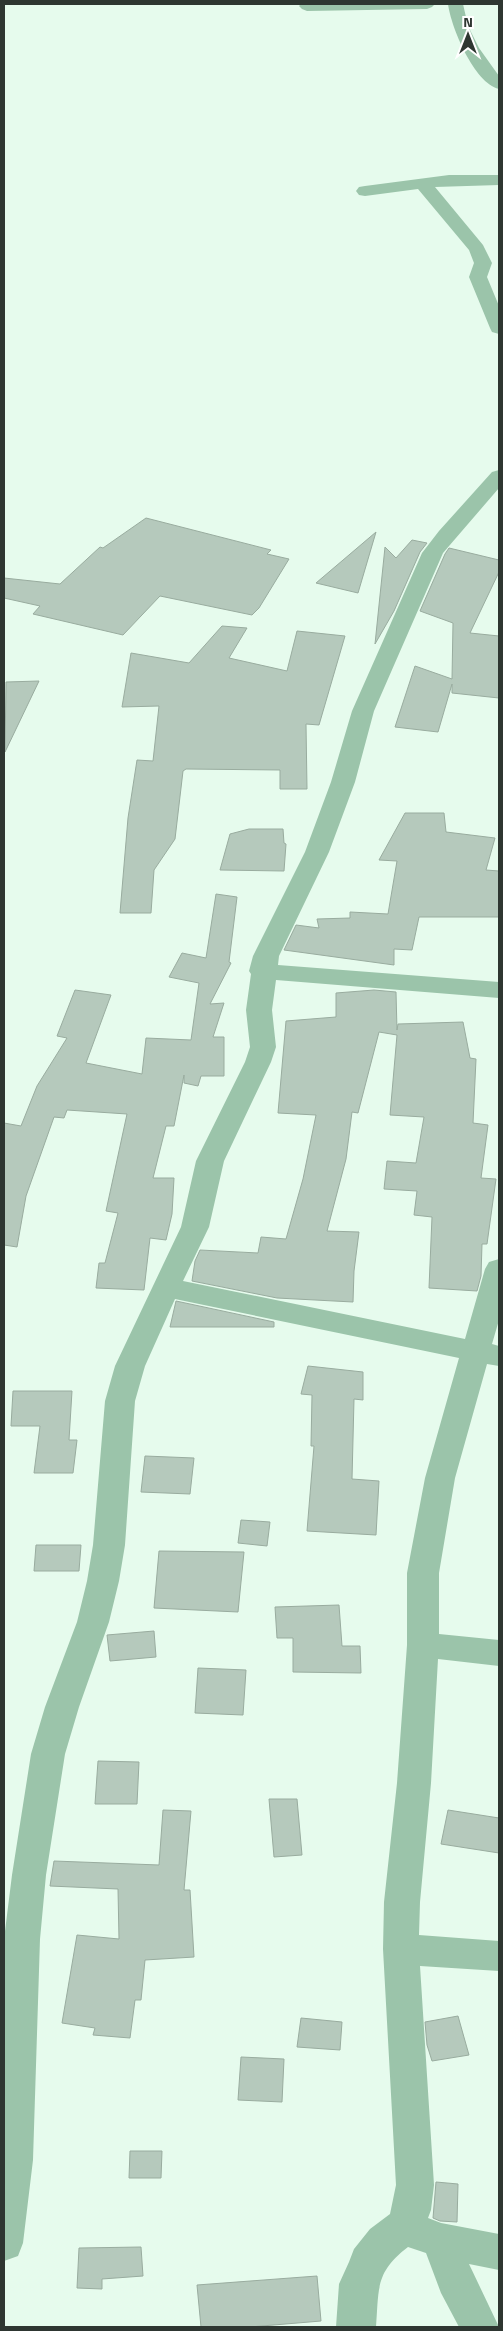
<svg xmlns="http://www.w3.org/2000/svg" width="503" height="2331" font-family="'Titillium Web',sans-serif">
  <style>
    .building { fill: #b5c9bc; stroke: #99ac9f }
    .lines { fill: none; stroke-linecap: round; stroke-linejoin: round }
    .minor { fill: #9bc4aa; fill-rule: evenodd }
  </style>
  <rect width="100%" height="100%" fill="#e6fbed"/>
  <g class="building">
    <path d="M 146,518 L 271,550 L 267,554 L 289,559 L 259,608 L 252,615 L 160,596 L 123,635 L 33,614 L 40,606 L 4,598 L 4,578 L 60,584 L 100,547 L 103,548 Z"/>
    <path d="M 376,532 L 358,593 L 316,583 Z"/>
    <path d="M 412,540 L 427,543 L 420,552 L 394,611 L 375,644 L 385,547 L 396,558 Z"/>
    <path d="M 449,548 L 499,560 L 499,572 L 470,633 L 499,636 L 499,698 L 452,693 L 452,684 L 438,732 L 395,727 L 415,666 L 452,679 L 453,623 L 420,611 L 445,554 Z"/>
    <path d="M 222,626 L 247,628 L 229,658 L 287,671 L 297,631 L 345,636 L 319,725 L 306,724 L 307,789 L 280,789 L 280,770 L 186,769 L 183,771 L 175,839 L 154,870 L 151,913 L 120,913 L 128,818 L 137,760 L 153,761 L 159,706 L 122,707 L 131,653 L 189,663 Z"/>
    <path d="M 39,681 L 5,752 L 6,682 Z"/>
    <path d="M 405,813 L 444,813 L 446,832 L 495,838 L 486,870 L 499,871 L 499,917 L 419,917 L 412,950 L 394,949 L 394,965 L 284,950 L 296,925 L 319,928 L 317,919 L 350,918 L 350,912 L 388,914 L 397,861 L 379,860 Z"/>
    <path d="M 249,829 L 283,829 L 284,843 L 286,844 L 284,871 L 220,870 L 230,834 Z"/>
    <path d="M 216,894 L 237,897 L 229,962 L 231,963 L 210,1004 L 224,1003 L 213,1037 L 224,1037 L 224,1076 L 201,1076 L 198,1086 L 184,1083 L 184,1075 L 174,1126 L 166,1126 L 153,1178 L 174,1178 L 172,1214 L 166,1240 L 150,1238 L 144,1290 L 96,1288 L 99,1263 L 105,1263 L 118,1213 L 106,1211 L 127,1114 L 67,1110 L 64,1118 L 54,1117 L 26,1196 L 17,1247 L 4,1245 L 4,1123 L 21,1126 L 37,1086 L 67,1038 L 57,1036 L 75,990 L 111,995 L 86,1063 L 142,1074 L 146,1038 L 191,1040 L 199,983 L 169,977 L 182,953 L 206,958 Z"/>
    <path d="M 374,990 L 396,992 L 397,1030 L 398,1024 L 463,1022 L 470,1058 L 476,1059 L 473,1123 L 488,1125 L 481,1178 L 496,1179 L 487,1244 L 482,1244 L 481,1276 L 477,1291 L 429,1288 L 432,1217 L 414,1215 L 417,1191 L 384,1189 L 387,1161 L 416,1163 L 424,1117 L 390,1115 L 397,1035 L 379,1032 L 358,1113 L 352,1112 L 346,1159 L 327,1231 L 359,1232 L 354,1271 L 353,1302 L 277,1298 L 192,1281 L 195,1261 L 200,1250 L 258,1253 L 261,1237 L 286,1239 L 303,1179 L 316,1115 L 278,1113 L 286,1021 L 336,1017 L 336,993 Z"/>
    <path d="M 176,1301 L 274,1322 L 274,1327 L 170,1327 Z"/>
    <path d="M 308,1366 L 363,1372 L 363,1400 L 354,1399 L 352,1479 L 379,1481 L 376,1535 L 307,1531 L 314,1446 L 311,1446 L 312,1395 L 301,1394 Z"/>
    <path d="M 13,1391 L 72,1391 L 69,1440 L 77,1440 L 73,1473 L 34,1473 L 40,1426 L 11,1426 Z"/>
    <path d="M 145,1456 L 194,1458 L 190,1494 L 141,1492 Z"/>
    <path d="M 241,1520 L 270,1522 L 267,1546 L 238,1543 Z"/>
    <path d="M 36,1545 L 81,1545 L 79,1571 L 34,1571 Z"/>
    <path d="M 159,1551 L 244,1552 L 238,1612 L 154,1608 Z"/>
    <path d="M 339,1605 L 342,1646 L 360,1646 L 361,1673 L 293,1672 L 293,1638 L 277,1638 L 275,1607 Z"/>
    <path d="M 154,1631 L 156,1657 L 110,1661 L 107,1635 Z"/>
    <path d="M 198,1668 L 246,1670 L 243,1715 L 195,1713 Z"/>
    <path d="M 98,1761 L 139,1762 L 137,1804 L 95,1804 Z"/>
    <path d="M 269,1799 L 297,1799 L 302,1855 L 274,1857 Z"/>
    <path d="M 163,1810 L 191,1811 L 184,1890 L 190,1890 L 194,1957 L 145,1960 L 141,2000 L 135,2000 L 130,2038 L 93,2035 L 95,2028 L 62,2023 L 77,1935 L 119,1939 L 118,1889 L 50,1886 L 54,1861 L 159,1865 Z"/>
    <path d="M 448,1810 L 499,1818 L 499,1853 L 441,1844 Z"/>
    <path d="M 458,2016 L 469,2055 L 432,2061 L 427,2045 L 425,2022 Z"/>
    <path d="M 301,2018 L 342,2022 L 340,2050 L 297,2047 Z"/>
    <path d="M 241,2057 L 284,2059 L 282,2102 L 238,2100 Z"/>
    <path d="M 130,2151 L 162,2151 L 161,2178 L 129,2178 Z"/>
    <path d="M 436,2182 L 458,2184 L 457,2222 L 440,2221 L 433,2218 Z"/>
    <path d="M 141,2247 L 143,2276 L 102,2279 L 102,2289 L 77,2288 L 79,2248 Z"/>
    <path d="M 317,2276 L 321,2321 L 250,2327 L 201,2327 L 197,2285 Z"/>
  </g>
  <g class="lines">
    <g class="minor">
      <path d="M 301,4 L 435,4 L 432,7 L 427,9 L 307,11 L 302,9 L 299,6 Z"/>
      <path d="M 448,4 L 463,4 L 468,26 L 479,48 L 499,76 L 499,89 C 474,83 451,27 448,4 Z"/>
      <path d="M 449,175 L 499,175 L 499,185 L 435,187 L 483,245 L 492,263 L 487,277 L 499,306 L 499,334 L 492,332 L 490,328 L 469,277 L 474,263 L 469,250 L 418,189 L 365,196 L 359,195 L 356,191 L 359,187 L 365,186 Z"/>
      <path d="M 499,470 L 499,488 L 443,553 L 374,711 L 355,782 L 329,852 L 279,956 L 278,965 L 499,982 L 499,998 L 276,980 L 272,1010 L 276,1047 L 271,1062 L 224,1161 L 209,1227 L 183,1281 L 465,1339 L 485,1269 L 489,1262 L 499,1259 L 499,1320 L 492,1344 L 499,1346 L 499,1366 L 487,1364 L 455,1478 L 439,1573 L 439,1634 L 499,1640 L 499,1666 L 438,1659 L 431,1783 L 420,1902 L 419,1935 L 499,1941 L 499,1971 L 420,1966 L 434,2185 L 431,2210 L 428,2218 L 441,2223 L 499,2234 L 499,2270 L 469,2264 L 499,2327 L 459,2327 L 441,2293 L 426,2253 L 408,2247 C 375,2272 379,2289 376,2327 L 336,2327 L 339,2284 L 349,2262 L 354,2249 L 370,2229 L 390,2214 L 396,2185 L 383,1949 L 384,1902 L 397,1783 L 407,1645 L 407,1573 L 425,1478 L 459,1358 L 175,1299 L 145,1366 L 135,1401 L 125,1545 L 119,1581 L 109,1622 L 79,1707 L 65,1754 L 46,1875 L 40,1939 L 33,2160 L 23,2243 L 18,2256 L 4,2261 L 4,1939 L 12,1875 L 31,1754 L 45,1707 L 77,1622 L 87,1581 L 93,1545 L 105,1401 L 115,1366 L 181,1227 L 196,1161 L 245,1062 L 250,1047 L 246,1010 L 251,974 L 249,971 L 253,956 L 305,852 L 331,782 L 352,711 L 422,553 L 439,531 L 492,472 Z"/>
    </g>
  </g>
  <rect width="503" height="2331" fill="none" stroke="#2e3631" stroke-width="10"/>
  <g transform="translate(468 35)" stroke="#ffffff" stroke-width="4" paint-order="stroke">
  <path d="M0-4L9 19L0 12L-9 19Z" fill="#2e3631"/>
  <text y="-8" font-size="14" font-weight="bold" text-anchor="middle" fill="#2e3631">N</text>
  </g>
</svg>
